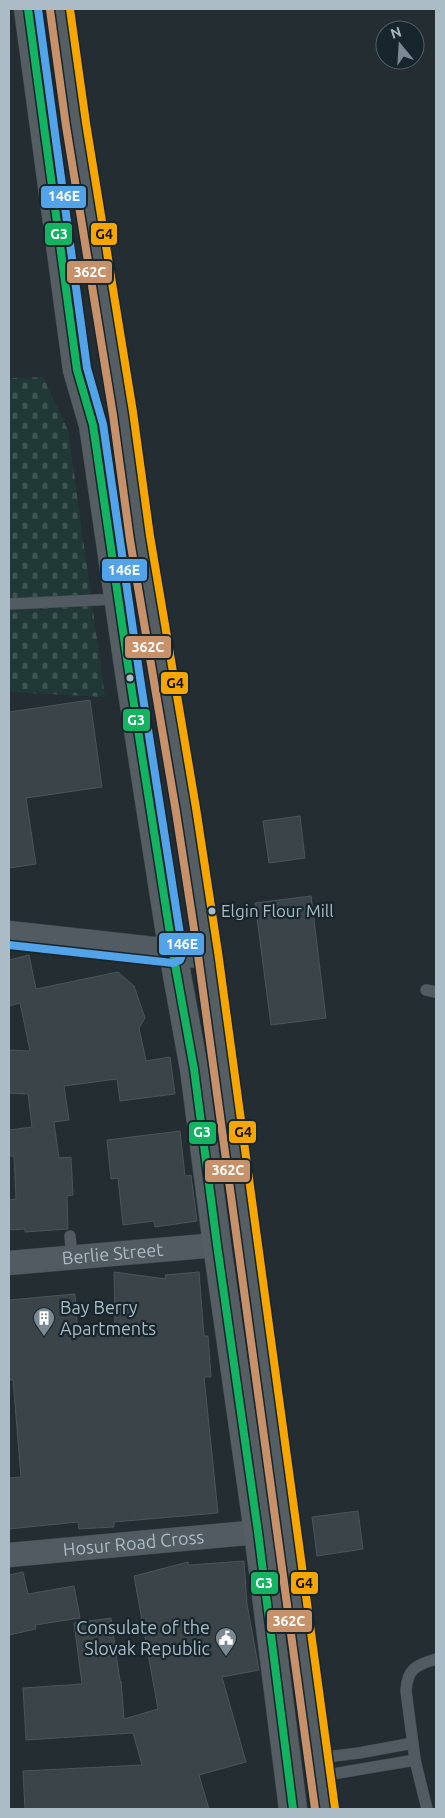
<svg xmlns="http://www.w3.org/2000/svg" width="445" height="1818" font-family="Ubuntu,sans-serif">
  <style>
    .cemetery { fill: url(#cemetery-stones) }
    .building { fill: #3b4449; stroke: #4a555a }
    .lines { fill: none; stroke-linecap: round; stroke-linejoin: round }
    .service-casing { stroke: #40474b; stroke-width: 12 }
    .minor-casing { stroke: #40474b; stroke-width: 25 }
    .tertiary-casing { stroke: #40474b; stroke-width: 29 }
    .primary-casing { stroke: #404a4f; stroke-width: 29 }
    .service { stroke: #525b61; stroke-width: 11 }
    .minor { stroke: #525b61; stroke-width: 24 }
    .tertiary { stroke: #525b61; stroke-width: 28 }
    .primary { stroke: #555e62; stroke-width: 28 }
    .bus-1-casing { stroke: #17252d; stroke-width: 11 }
    .bus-2-casing { stroke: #17252d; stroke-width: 11 }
    .bus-3-casing { stroke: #17252d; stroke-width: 11 }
    .bus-4-casing { stroke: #17252d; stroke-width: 11 }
    .bus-1 { stroke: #13b361; stroke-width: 8 }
    .bus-2 { stroke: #c7916a; stroke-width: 8 }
    .bus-3 { stroke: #f7a600; stroke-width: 8 }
    .bus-4 { stroke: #53a3e8; stroke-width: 8 }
    .bus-dot { fill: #abbcc6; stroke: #17252d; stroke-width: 2 }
    .labels { text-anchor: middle; stroke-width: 4.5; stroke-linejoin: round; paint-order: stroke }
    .bus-label { font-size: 17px; fill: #abbcc6; stroke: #17252d; text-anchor: start }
    .street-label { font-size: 18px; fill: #abbcc6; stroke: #17252d }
    .poi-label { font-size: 18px; fill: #abbcc6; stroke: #17252d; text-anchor: start }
    .line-badge { stroke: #17252d; stroke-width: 2 }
    .badge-label { font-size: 14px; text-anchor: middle; font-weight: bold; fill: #fff }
    .pale-badge-label { font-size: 14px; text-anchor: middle; font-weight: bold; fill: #111 }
  </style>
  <defs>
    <pattern id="cemetery-stones" width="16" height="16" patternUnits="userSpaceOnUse" patternTransform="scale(1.25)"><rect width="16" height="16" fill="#203936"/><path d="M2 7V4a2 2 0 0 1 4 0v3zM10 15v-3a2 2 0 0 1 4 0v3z" fill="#3e5452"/></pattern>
  </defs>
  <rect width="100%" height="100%" fill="#232d32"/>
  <path class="cemetery" d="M 43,377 L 68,430 L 105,697 L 9,692 L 9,378 Z"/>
  <g class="building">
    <path d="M 90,700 L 102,787 L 26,798 L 36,864 L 9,868 L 9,712 Z"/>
    <path d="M 300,816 L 305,858 L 269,863 L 263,821 Z"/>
    <path d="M 311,896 L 326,1018 L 271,1025 L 255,903 Z"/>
    <path d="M 29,955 L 36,989 L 118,972 L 134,986 L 145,1018 L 139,1028 L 146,1061 L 170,1057 L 175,1094 L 120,1101 L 117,1079 L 64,1086 L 69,1120 L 54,1122 L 59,1158 L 71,1157 L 73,1195 L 67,1196 L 68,1229 L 25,1232 L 25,1229 L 9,1230 L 9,1200 L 16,1199 L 14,1156 L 9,1156 L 9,1130 L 32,1127 L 28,1094 L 9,1093 L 9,1050 L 30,1051 L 20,1003 L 9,1006 L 9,960 Z"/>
    <path d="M 180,1131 L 185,1176 L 191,1175 L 197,1221 L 155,1227 L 154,1221 L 123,1225 L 118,1178 L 111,1179 L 107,1140 Z"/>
    <path d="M 114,1272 L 166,1279 L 165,1275 L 199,1272 L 204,1336 L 208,1336 L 211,1377 L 204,1377 L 218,1513 L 114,1522 L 114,1527 L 79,1529 L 78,1522 L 9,1529 L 9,1478 L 21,1477 L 13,1380 L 9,1380 L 9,1300 L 75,1294 L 78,1336 L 115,1332 Z"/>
    <path d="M 358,1511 L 363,1549 L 317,1556 L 312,1517 Z"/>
    <path d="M 244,1561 L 247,1604 L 259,1670 L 222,1677 L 246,1762 L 199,1775 L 209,1809 L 25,1809 L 23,1771 L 142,1765 L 133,1733 L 26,1740 L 23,1688 L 82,1684 L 74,1623 L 111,1618 L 120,1681 L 121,1681 L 124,1719 L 158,1709 L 134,1576 L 188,1562 L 189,1565 Z"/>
    <path d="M 23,1572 L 28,1594 L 74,1586 L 80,1618 L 35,1625 L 36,1629 L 9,1635 L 9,1575 Z"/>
  </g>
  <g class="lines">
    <g class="service-casing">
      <g id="service">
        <path d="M 9,604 L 118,599"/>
        <path d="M 426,990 L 436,992"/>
        <path d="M 70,1236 L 72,1257"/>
        <path d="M 318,1758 L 359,1753 L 413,1743"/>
        <path d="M 321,1776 L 415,1760"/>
        <path d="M 427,1809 L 415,1760 L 406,1691 C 407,1669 416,1665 436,1659"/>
      </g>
    </g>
    <g class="minor-casing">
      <g id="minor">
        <path id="s1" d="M 9,1263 L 217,1245"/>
        <path id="s2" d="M 9,1555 L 258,1532"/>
      </g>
    </g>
    <g class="tertiary-casing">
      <path id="tertiary" d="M 9,935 L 173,953 L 208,954"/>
    </g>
    <g class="primary-casing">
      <g id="primary">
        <path d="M 28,9 L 77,370 L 93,425 L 130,679 L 173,953 L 194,1069 L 217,1245 L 258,1532 L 293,1809"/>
        <path d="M 60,9 L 76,124 L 123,414 L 140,538 L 186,810 L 208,954 L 325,1809"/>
      </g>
    </g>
    <use href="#service" class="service"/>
    <use href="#minor" class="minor"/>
    <use href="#tertiary" class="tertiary"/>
    <use href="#primary" class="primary"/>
    <g class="bus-1-casing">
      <path id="bus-1" d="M 28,9 L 77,370 L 93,425 L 130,679 L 173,953 L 194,1069 L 217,1245 L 258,1532 L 293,1809"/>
    </g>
    <g class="bus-2-casing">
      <path id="bus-2" d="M 50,10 L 66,126 L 113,415 L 130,540 L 176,812 L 198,955 L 315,1809"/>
    </g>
    <g class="bus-3-casing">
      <path id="bus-3" d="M 70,9 L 86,123 L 133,412 L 150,536 L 196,808 L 218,952 L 335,1808"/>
    </g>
    <g class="bus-4-casing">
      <path id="bus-4" d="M 9,945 L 173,963 L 180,960 L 183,953 L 140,678 L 103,424 L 87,368 L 38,9"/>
    </g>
    <use href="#bus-1" class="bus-1"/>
    <use href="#bus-2" class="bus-2"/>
    <use href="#bus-3" class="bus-3"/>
    <use href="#bus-4" class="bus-4"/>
  </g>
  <defs>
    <g id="building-pin" transform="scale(1.125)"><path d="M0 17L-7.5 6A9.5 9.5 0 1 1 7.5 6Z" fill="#7b8a92" stroke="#17252d"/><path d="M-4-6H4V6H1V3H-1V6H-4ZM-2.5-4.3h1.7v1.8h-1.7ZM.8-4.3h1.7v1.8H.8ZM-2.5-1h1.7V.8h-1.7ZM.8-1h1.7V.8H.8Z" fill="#fff"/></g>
    <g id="civic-pin" transform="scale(1.125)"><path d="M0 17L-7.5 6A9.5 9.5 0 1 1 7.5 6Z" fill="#7b8a92" stroke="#17252d"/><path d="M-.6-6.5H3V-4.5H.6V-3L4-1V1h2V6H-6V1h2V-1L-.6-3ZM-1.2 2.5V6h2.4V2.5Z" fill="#fff"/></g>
  </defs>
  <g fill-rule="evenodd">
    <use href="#building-pin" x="44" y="1318"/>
    <use href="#civic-pin" x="226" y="1638"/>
  </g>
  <g class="bus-dot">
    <circle cx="130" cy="678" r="4.5"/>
    <circle cx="212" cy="911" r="4.5"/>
  </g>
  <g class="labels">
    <g class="bus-label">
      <text x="221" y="917">Elgin Flour Mill</text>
    </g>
    <g class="street-label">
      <text dy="6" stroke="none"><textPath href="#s1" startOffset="104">Berlie Street</textPath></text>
      <text dy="6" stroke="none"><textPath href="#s2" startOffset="125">Hosur Road Cross</textPath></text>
    </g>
    <g class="poi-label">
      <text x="60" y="1314">Bay Berry<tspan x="60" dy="21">Apartments</tspan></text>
      <text x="210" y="1634" text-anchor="end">Consulate of the<tspan x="210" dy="21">Slovak Republic</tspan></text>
    </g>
  </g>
  <g class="line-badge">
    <rect x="40" y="185" width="47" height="24" rx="5" fill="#53a3e8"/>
    <rect x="90" y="222" width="28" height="24" rx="5" fill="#f7a600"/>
    <rect x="44" y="222" width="29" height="24" rx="5" fill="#13b361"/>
    <rect x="66" y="260" width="47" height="24" rx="5" fill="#c7916a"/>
    <rect x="101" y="558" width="47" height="24" rx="5" fill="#53a3e8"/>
    <rect x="124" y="635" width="48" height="24" rx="5" fill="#c7916a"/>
    <rect x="160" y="671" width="29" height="24" rx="5" fill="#f7a600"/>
    <rect x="122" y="708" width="29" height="24" rx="5" fill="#13b361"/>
    <rect x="158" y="932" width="47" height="24" rx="5" fill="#53a3e8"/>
    <rect x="228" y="1120" width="29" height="24" rx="5" fill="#f7a600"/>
    <rect x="188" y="1121" width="29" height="24" rx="5" fill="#13b361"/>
    <rect x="204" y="1159" width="47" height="24" rx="5" fill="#c7916a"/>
    <rect x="290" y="1571" width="29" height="24" rx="5" fill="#f7a600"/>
    <rect x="250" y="1571" width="29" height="24" rx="5" fill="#13b361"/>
    <rect x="266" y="1609" width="47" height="24" rx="5" fill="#c7916a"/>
  </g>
  <g class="badge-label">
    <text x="64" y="201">146E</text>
    <text x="59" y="239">G3</text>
    <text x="90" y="277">362C</text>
    <text x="124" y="575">146E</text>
    <text x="148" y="652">362C</text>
    <text x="136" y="725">G3</text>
    <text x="182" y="949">146E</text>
    <text x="202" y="1137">G3</text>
    <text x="228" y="1175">362C</text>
    <text x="264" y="1588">G3</text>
    <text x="289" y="1626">362C</text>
  </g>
  <g class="pale-badge-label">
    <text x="104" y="239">G4</text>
    <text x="175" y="688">G4</text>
    <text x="243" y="1137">G4</text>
    <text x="304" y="1588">G4</text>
  </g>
  <rect width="445" height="1818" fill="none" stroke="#abbcc6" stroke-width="20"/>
  <g transform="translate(400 45) rotate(342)"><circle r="24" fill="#17252d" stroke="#52616a"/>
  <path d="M0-4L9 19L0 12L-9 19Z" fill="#7b8a92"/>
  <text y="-8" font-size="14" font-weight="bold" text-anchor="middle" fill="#abbcc6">N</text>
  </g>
</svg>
